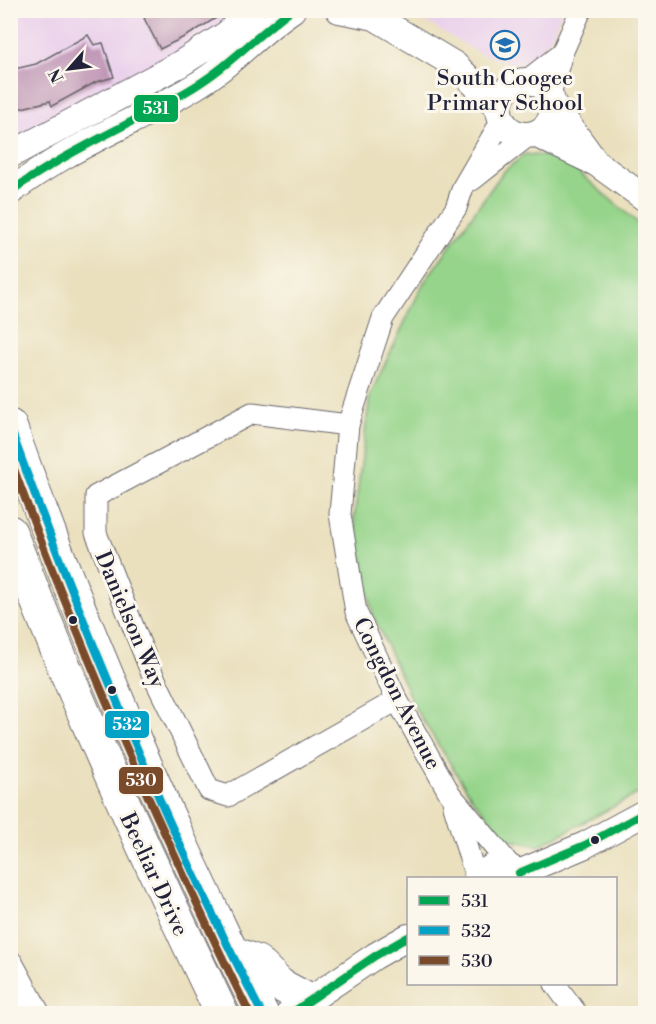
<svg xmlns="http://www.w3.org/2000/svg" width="656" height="1024" font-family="'Libre Bodoni',serif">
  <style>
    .built { fill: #ead1ec }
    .green { fill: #95d48a; stroke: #5c7b62; stroke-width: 1.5 }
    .building { fill: #bf96b6 }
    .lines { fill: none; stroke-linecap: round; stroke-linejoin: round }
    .minor-casing { stroke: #686469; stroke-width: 23 }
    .tertiary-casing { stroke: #686469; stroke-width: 28 }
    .trunk-casing { stroke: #686469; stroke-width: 35 }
    .minor { stroke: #fff; stroke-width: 21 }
    .tertiary { stroke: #fff; stroke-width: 26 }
    .trunk { stroke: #fff; stroke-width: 33 }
    .bus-1-casing { stroke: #fbf7ec; stroke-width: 12 }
    .bus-2-casing { stroke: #fbf7ec; stroke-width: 12 }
    .bus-3-casing { stroke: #fbf7ec; stroke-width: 12 }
    .bus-1 { stroke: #00a651; stroke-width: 8 }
    .bus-2 { stroke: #02a2c7; stroke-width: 8 }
    .bus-3 { stroke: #7a4b2a; stroke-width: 8 }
    .bus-dot { fill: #22223b; stroke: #fbf7ec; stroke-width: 2 }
    .labels { text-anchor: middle; stroke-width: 6; stroke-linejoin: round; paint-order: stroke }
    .poi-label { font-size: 22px; fill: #22223b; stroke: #fbf7ec }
    .street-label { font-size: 22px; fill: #22223b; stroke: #fbf7ec }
    .line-badge { stroke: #fbf7ec; stroke-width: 2 }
    .badge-label { font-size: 16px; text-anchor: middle; font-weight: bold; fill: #fff }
  </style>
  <rect width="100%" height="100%" fill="#fbf7ec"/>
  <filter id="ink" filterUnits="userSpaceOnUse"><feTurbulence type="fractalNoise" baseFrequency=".0167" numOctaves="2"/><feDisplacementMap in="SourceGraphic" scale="12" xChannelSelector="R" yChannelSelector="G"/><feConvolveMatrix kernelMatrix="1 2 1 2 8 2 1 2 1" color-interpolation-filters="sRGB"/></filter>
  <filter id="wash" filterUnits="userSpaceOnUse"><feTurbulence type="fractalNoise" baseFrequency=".008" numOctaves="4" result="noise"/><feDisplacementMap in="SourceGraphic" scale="24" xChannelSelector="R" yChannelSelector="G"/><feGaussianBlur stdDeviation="1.35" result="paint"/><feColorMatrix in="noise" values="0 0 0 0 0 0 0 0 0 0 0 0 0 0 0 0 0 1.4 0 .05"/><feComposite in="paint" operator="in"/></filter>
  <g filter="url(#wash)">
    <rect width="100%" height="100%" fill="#eae0be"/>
    <g class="built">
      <path d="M 10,11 L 239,11 L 172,59 L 11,142 Z"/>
      <path d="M 407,11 L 562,11 L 552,36 L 532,59 L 515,64 L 481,54 Z"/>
    </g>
    <path class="green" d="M 525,154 L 562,158 L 645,229 L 645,790 L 539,846 L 510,840 L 474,801 L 415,708 L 373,615 L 354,519 L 370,395 L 423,284 L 503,172 Z"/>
    <g id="blocks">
      <g class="building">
        <path d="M 159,10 L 229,10 L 190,34 L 160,49 L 144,18 Z"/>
        <path d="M 88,35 L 94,45 L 103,43 L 114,77 L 96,82 L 52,106 L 50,101 L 10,111 L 10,70 L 36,64 Z"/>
      </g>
    </g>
  </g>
  <g filter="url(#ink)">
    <use href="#blocks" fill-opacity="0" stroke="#686469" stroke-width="1.5"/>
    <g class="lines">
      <g class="minor-casing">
        <g id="minor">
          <path d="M 526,81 L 562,53"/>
          <path d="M 550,94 L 562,53 L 581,10"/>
          <path d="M 502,120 L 463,187 L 456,208 L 383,318 L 348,425 L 340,514 L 356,612 L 397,700 L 450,794 L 512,868"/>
          <path d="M 472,180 L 529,135"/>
          <path d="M 348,425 L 252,413 L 96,496 L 96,533 L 150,669 L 209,790 L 228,796 L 397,700"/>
          <path d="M 454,806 L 476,878"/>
          <path d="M 555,984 L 577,1014"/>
        </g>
      </g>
      <g class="tertiary-casing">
        <g id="tertiary">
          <path d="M 339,10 L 370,16"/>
          <path d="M 363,10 L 455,65 L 499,108"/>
          <circle cx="526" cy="108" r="27"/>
          <path d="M 553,104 L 594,160"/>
          <path d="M 535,134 L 596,163 L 646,199"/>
          <path d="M 10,155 L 180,64 L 227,34 L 252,10"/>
          <path d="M 10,192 C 66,148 134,123 194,87 C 230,66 257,33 292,10"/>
          <path d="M 519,873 L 585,845 L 646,812"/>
          <path d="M 479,878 C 491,862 511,863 524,878"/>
          <path d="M 10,964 L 37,1014"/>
          <path d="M 289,1014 L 375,956 L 408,937"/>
        </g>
      </g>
      <g class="trunk-casing">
        <g id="trunk">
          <path d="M 10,426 C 63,577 126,725 193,870 C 216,918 237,966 262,1014"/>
          <path d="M 10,532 C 73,697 146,855 222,1014"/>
          <path d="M 231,952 L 257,962 L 280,985 L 308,1000"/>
        </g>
      </g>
      <use href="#minor" class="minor"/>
      <use href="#tertiary" class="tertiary"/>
      <use href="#trunk" class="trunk"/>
      <g class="bus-1-casing">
        <g id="bus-1">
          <path d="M 10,192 C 68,150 133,124 194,87 C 229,66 258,34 291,10"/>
          <path d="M 519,873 L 585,845 L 646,812"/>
          <path d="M 290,1014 L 375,956 L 408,937"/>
        </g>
      </g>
      <g class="bus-2-casing">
        <path id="bus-2" d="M 10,427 C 82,627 165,824 262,1014"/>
      </g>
      <g class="bus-3-casing">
        <path id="bus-3" d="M 10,458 C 52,574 99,687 149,799 C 182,871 214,943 250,1014"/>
      </g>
      <use href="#bus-1" class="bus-1"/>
      <use href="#bus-2" class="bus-2"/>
      <use href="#bus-3" class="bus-3"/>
    </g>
  </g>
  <defs>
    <g id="school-ring" transform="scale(1.5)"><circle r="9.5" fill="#fbf7ec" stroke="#1f6fb2" stroke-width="1.5"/><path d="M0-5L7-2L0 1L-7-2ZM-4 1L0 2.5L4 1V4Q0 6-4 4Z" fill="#1f6fb2"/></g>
  </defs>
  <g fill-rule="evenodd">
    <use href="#school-ring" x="505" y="45"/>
  </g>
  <g class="bus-dot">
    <circle cx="73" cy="620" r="5"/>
    <circle cx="112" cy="690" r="5"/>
    <circle cx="595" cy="840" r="5"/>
  </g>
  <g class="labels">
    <g class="poi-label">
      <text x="505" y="85">South Coogee<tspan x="505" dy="25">Primary School</tspan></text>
    </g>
    <g class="street-label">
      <text transform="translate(131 619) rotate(67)" y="8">Danielson Way</text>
      <text transform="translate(398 693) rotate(63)" y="8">Congdon Avenue</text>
      <text transform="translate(155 874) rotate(65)" y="8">Beeliar Drive</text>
    </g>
  </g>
  <g class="line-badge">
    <rect x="133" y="94" width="46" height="29" rx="6" fill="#00a651"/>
    <rect x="104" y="710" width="46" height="29" rx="6" fill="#02a2c7"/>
    <rect x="118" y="766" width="46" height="29" rx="6" fill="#7a4b2a"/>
  </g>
  <g class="badge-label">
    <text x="156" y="114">531</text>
    <text x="127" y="730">532</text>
    <text x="141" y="786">530</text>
  </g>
  <rect width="656" height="1024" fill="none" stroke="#fbf7ec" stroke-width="36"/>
  <rect x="407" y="877" width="210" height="108" fill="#fbf7ec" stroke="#a4a2a5" stroke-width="1.5"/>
  <rect x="419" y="896" width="30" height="9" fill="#00a651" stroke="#a4a2a5" stroke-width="1.5"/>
  <text x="461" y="907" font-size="18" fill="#22223b">531</text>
  <rect x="419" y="926" width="30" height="9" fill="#02a2c7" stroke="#a4a2a5" stroke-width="1.5"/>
  <text x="461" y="937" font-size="18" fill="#22223b">532</text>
  <rect x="419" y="956" width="30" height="9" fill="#7a4b2a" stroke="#a4a2a5" stroke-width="1.5"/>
  <text x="461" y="967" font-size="18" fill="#22223b">530</text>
  <g transform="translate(69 69) rotate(242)" stroke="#fbf7ec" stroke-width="4.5" paint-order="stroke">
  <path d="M0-4.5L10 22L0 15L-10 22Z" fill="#22223b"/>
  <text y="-9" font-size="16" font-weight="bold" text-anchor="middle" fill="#22223b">N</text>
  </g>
</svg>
